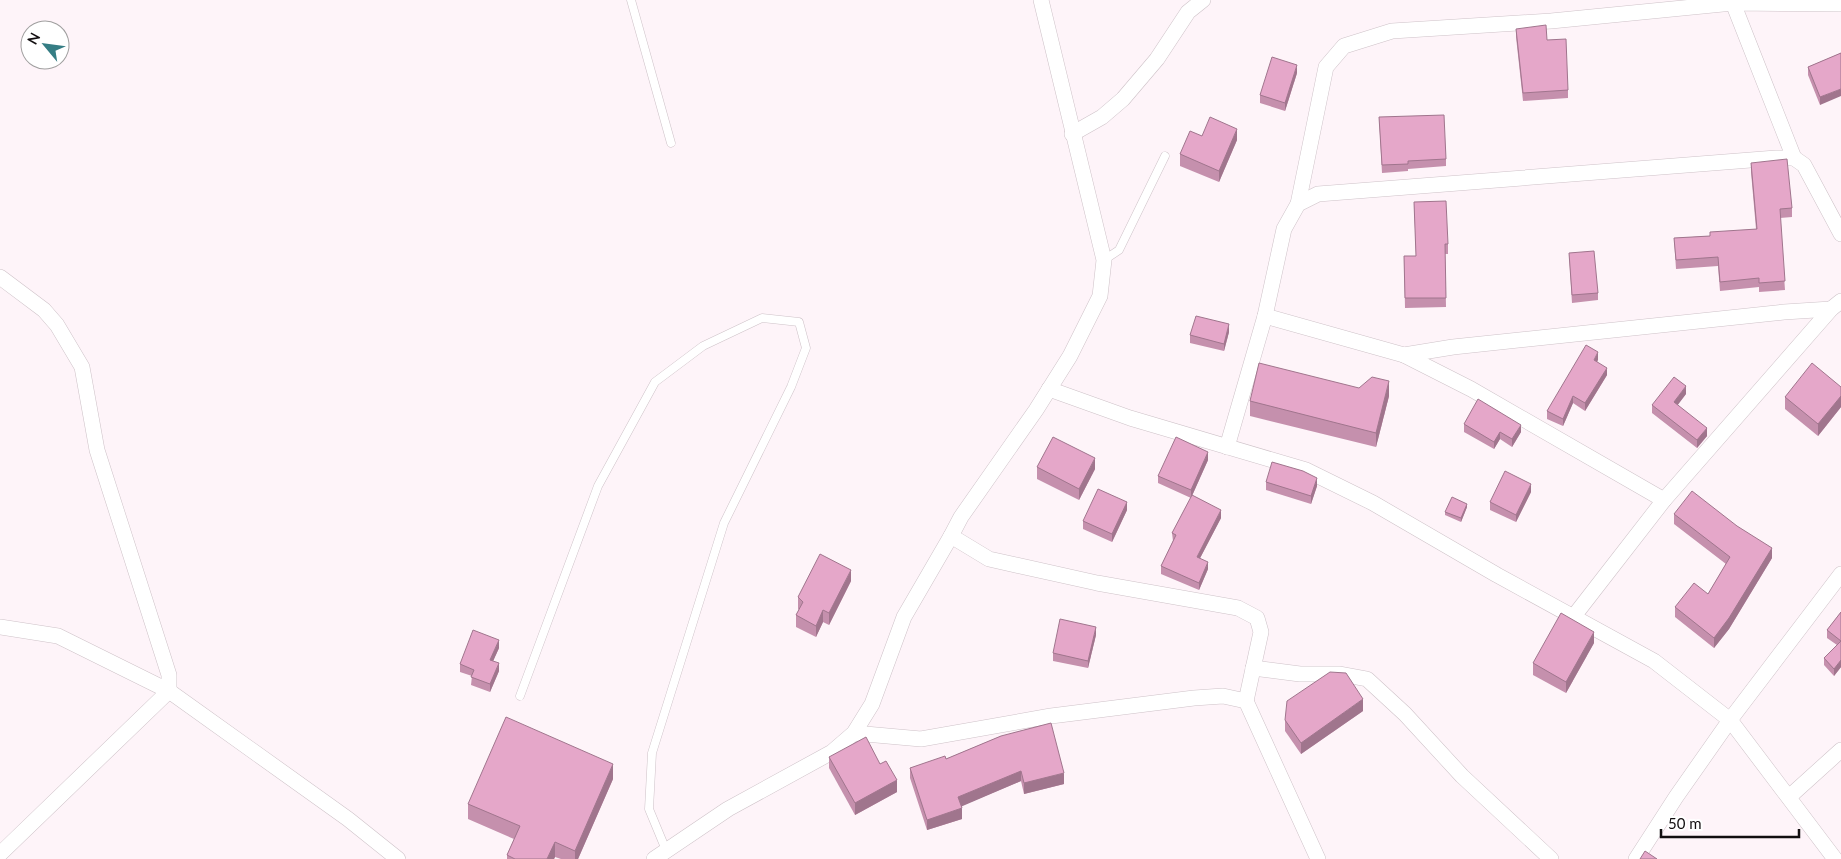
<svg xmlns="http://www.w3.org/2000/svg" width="1841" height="859" font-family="Lato,sans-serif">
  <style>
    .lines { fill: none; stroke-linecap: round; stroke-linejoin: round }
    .service-casing { stroke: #cec2c8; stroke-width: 9 }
    .minor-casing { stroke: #cec2c8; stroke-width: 16 }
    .service { stroke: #fff; stroke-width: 8 }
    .minor { stroke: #fff; stroke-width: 15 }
    .wall { fill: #c590ad }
    .shaded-wall { fill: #a0758d }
    .building { fill: #e5a7c9; stroke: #a0758d }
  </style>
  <rect width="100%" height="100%" fill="#fef4f9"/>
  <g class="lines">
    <g class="service-casing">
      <g id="service">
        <path d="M 631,0 L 671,143"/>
        <path d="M 1104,260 L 1119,250 L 1165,156"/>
        <path d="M 520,696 L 598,486 L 655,382 L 703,346 L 762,318 L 799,322 L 806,348 L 791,387 L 724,523 L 652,753 L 649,809 L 666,850"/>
      </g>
    </g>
    <g class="minor-casing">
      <g id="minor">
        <path d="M 1733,3 L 1794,158"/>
        <path d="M 1072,134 L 1102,117 L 1123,99 L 1157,59 L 1188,12 L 1203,0"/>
        <path d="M 1298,204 L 1326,67 L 1344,46 L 1392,31 L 1551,21 L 1733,3 L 1841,4"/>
        <path d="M 0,277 L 44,310 L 57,325 L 82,367 L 97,450 L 169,675 L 169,691 L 0,854"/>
        <path d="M 1265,316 L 1404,355 L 1453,347 L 1784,312 L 1831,309"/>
        <path d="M 1404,355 L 1471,389 L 1664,500"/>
        <path d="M 1049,389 L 1130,418 L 1306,470 L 1373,503 L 1497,575 L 1654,661 L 1730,720 L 1835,859"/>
        <path d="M 1227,447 L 1265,316 L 1284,229 L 1298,204 L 1318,194 L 1776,158 L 1794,158 L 1804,165 L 1841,234"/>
        <path d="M 951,536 L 989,559 L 1097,583 L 1238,608 L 1257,618 L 1261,632 L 1246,701"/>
        <path d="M 1574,616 L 1664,500 L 1831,309 L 1841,301"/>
        <path d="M 0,627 L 58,636 L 169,691 L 348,819 L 398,859"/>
        <path d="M 1253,668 L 1300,674 L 1340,674 L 1367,679 L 1405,714 L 1462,776 L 1551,859"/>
        <path d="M 854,733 L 921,739 L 1051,716 L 1194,698 L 1223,696 L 1246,701 L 1318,859"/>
        <path d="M 1789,797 L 1841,750"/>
        <path d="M 654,859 L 728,809 L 832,752 L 854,733 L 872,704 L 904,617 L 951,536 L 961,517 L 1036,410 L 1070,356 L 1100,296 L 1104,260 L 1041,0"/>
        <path d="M 1636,859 L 1676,797 L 1730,720 L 1841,574"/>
      </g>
    </g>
    <use href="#service" class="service"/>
    <use href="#minor" class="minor"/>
  </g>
  <g class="wall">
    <path d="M 1516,29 L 1547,40 L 1568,90 L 1568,98 L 1523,101 L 1516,37 Z"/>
    <path d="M 1841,53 L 1820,105 L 1808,75 L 1808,67 Z"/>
    <path d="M 1297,73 L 1285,111 L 1260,103 L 1260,95 Z"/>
    <path d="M 1379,117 L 1446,159 L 1446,166 L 1408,169 L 1408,171 L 1382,173 Z"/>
    <path d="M 1202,136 L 1237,140 L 1219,182 L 1180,166 L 1180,154 Z"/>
    <path d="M 1751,163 L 1792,208 L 1792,217 L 1780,218 L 1785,290 L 1759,292 L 1759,287 L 1720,291 L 1718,266 L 1676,269 L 1674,238 L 1710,236 L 1756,229 L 1751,172 Z"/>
    <path d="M 1414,202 L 1448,244 L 1448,254 L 1445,254 L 1446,307 L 1405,308 L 1404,256 L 1416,256 Z"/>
    <path d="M 1569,253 L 1598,293 L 1598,300 L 1572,303 Z"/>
    <path d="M 1229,332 L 1224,351 L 1190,343 L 1190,335 Z"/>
    <path d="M 1598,360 L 1597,362 L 1607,375 L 1585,411 L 1573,403 L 1563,426 L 1547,419 L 1547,411 Z"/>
    <path d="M 1841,387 L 1841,407 L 1818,436 L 1785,409 L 1785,397 Z"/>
    <path d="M 1686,394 L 1677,405 L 1707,436 L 1697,448 L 1652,413 L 1652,405 Z"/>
    <path d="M 1389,396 L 1376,447 L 1250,416 L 1250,401 Z"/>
    <path d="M 1464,424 L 1521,432 L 1512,447 L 1500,439 L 1494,449 L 1464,432 Z"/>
    <path d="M 1208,460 L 1191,498 L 1221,518 L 1200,558 L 1208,569 L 1199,590 L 1161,574 L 1161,566 L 1173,541 L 1172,533 L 1191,498 L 1158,483 L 1158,476 Z"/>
    <path d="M 1037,467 L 1095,469 L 1079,500 L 1037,479 Z"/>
    <path d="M 1266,482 L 1317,486 L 1311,504 L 1266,490 Z"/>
    <path d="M 1531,492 L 1516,522 L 1490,510 L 1490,502 Z"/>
    <path d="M 1467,507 L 1461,522 L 1445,515 L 1445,512 Z"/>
    <path d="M 1127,510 L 1112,542 L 1083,529 L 1083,521 Z"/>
    <path d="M 1674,514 L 1772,558 L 1729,629 L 1714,648 L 1675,617 L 1675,607 L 1708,594 L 1726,564 L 1674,524 Z"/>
    <path d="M 851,581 L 829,625 L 823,622 L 816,637 L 796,627 L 796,615 L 799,610 L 798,609 L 798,597 Z"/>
    <path d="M 1841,612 L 1841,667 L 1834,676 L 1824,665 L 1824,658 L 1837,645 L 1827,638 L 1827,630 Z"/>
    <path d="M 1096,635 L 1088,668 L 1053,661 L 1053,653 Z"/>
    <path d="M 1594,643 L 1566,693 L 1533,675 L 1533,663 Z"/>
    <path d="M 499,648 L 493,661 L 499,671 L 490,692 L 471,685 L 472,676 L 460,672 L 460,664 Z"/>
    <path d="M 1363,711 L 1301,754 L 1285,731 L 1285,720 Z"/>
    <path d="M 1001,736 L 1064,784 L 1024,794 L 1021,781 L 961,806 L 962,819 L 927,830 L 910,778 L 910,768 L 946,759 Z"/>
    <path d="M 829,757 L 880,764 L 897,792 L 855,815 L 829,768 Z"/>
    <path d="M 613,779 L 578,859 L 561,859 L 555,857 L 554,859 L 507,859 L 507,855 L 514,839 L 468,819 L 468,804 Z"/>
  </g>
  <g class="shaded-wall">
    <path d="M 1297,65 L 1297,73 L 1285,111 L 1285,103 Z"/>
    <path d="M 1841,89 L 1841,96 L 1820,105 L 1820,97 Z"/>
    <path d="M 1237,129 L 1237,140 L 1219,182 L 1219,171 Z"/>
    <path d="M 1229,324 L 1229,332 L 1224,351 L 1224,344 Z"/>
    <path d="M 1598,352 L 1598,360 L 1594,367 L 1594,360 Z"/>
    <path d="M 1607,368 L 1607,375 L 1585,411 L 1585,403 Z"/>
    <path d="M 1389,381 L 1389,396 L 1376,447 L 1376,433 Z"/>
    <path d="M 1686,386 L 1686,394 L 1674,410 L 1674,402 Z"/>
    <path d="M 1573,396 L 1573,403 L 1563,426 L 1563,419 Z"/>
    <path d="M 1841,396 L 1841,407 L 1818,436 L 1818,424 Z"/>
    <path d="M 1521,425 L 1521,432 L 1512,447 L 1512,439 Z"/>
    <path d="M 1707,428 L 1707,436 L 1697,448 L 1697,440 Z"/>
    <path d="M 1500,432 L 1500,439 L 1494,449 L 1494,442 Z"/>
    <path d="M 1208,452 L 1208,460 L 1191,498 L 1191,490 Z"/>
    <path d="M 1095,458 L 1095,469 L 1079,500 L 1079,489 Z"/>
    <path d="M 1317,478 L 1317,486 L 1311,504 L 1311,496 Z"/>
    <path d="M 1531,484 L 1531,492 L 1516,522 L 1516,515 Z"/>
    <path d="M 1127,502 L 1127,510 L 1112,542 L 1112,534 Z"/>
    <path d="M 1467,504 L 1467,507 L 1461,522 L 1461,518 Z"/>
    <path d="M 1221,510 L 1221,518 L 1197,564 L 1197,557 Z"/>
    <path d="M 1772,548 L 1772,558 L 1729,629 L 1714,648 L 1714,638 Z"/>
    <path d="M 1208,562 L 1208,569 L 1199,590 L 1199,583 Z"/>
    <path d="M 851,570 L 851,581 L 829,625 L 829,613 Z"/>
    <path d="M 823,610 L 823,622 L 816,637 L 816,626 Z"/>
    <path d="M 1096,627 L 1096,635 L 1088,668 L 1088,661 Z"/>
    <path d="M 1594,632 L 1594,643 L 1566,693 L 1566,682 Z"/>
    <path d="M 499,640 L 499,648 L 490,668 L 490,660 Z"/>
    <path d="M 1841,660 L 1841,667 L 1834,676 L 1834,669 Z"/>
    <path d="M 499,663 L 499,671 L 490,692 L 490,684 Z"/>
    <path d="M 1363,699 L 1363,711 L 1301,754 L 1301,743 Z"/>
    <path d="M 613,764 L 613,779 L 578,859 L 575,859 L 575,851 Z"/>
    <path d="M 1021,771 L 1021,781 L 958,808 L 958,797 Z"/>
    <path d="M 1064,773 L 1064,784 L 1024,794 L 1024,783 Z"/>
    <path d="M 897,780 L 897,792 L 855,815 L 855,803 Z"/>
    <path d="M 962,808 L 962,819 L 927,830 L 927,820 Z"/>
    <path d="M 555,842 L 555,857 L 554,859 L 547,859 Z"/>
  </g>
  <g class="building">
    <path d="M 1546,25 L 1547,40 L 1566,39 L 1568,90 L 1523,93 L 1516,29 Z"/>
    <path d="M 1841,53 L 1841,89 L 1820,97 L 1808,67 Z"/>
    <path d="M 1272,57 L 1297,65 L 1285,103 L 1260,95 Z"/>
    <path d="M 1444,115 L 1446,159 L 1408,161 L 1408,164 L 1382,165 L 1379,117 Z"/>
    <path d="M 1210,117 L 1237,129 L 1219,171 L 1180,154 L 1190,131 L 1202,136 Z"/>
    <path d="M 1787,159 L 1792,208 L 1780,209 L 1785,281 L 1759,283 L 1759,278 L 1720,282 L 1718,257 L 1676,260 L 1674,238 L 1710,236 L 1710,232 L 1757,229 L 1751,163 Z"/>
    <path d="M 1446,201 L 1448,244 L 1445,244 L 1446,298 L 1405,298 L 1404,256 L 1416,256 L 1414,202 Z"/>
    <path d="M 1594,251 L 1598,293 L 1572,295 L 1569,253 Z"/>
    <path d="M 1196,316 L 1229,324 L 1224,344 L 1190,335 Z"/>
    <path d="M 1586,345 L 1598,352 L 1594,360 L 1607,368 L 1585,403 L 1573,396 L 1563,419 L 1547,411 Z"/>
    <path d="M 1259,363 L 1359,388 L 1372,377 L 1389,381 L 1376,433 L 1250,401 Z"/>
    <path d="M 1812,363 L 1841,387 L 1841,396 L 1818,424 L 1785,397 Z"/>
    <path d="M 1674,377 L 1686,386 L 1674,402 L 1707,428 L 1697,440 L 1652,405 Z"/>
    <path d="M 1478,399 L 1521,425 L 1512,439 L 1500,432 L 1494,442 L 1464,424 Z"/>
    <path d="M 1053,437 L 1095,458 L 1079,489 L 1037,467 Z"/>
    <path d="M 1176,437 L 1208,452 L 1191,490 L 1158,476 Z"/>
    <path d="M 1272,462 L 1303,471 L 1317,478 L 1311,496 L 1266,482 Z"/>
    <path d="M 1505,471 L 1531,484 L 1516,515 L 1490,502 Z"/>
    <path d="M 1098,489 L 1127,502 L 1112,534 L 1083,521 Z"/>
    <path d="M 1692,491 L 1737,526 L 1772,548 L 1729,618 L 1714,638 L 1675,607 L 1694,583 L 1708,594 L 1730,557 L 1674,514 Z"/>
    <path d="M 1192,495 L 1221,510 L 1197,557 L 1208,562 L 1199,583 L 1161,566 L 1176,535 L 1172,533 Z"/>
    <path d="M 1452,497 L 1467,504 L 1461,518 L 1445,512 Z"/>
    <path d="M 820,554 L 851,570 L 829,613 L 823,610 L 816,626 L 796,615 L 803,602 L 798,597 Z"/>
    <path d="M 1841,612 L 1841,660 L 1834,669 L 1824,658 L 1841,641 L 1827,630 Z"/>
    <path d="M 1561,613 L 1594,632 L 1566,682 L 1533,663 Z"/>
    <path d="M 1060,619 L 1096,627 L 1088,661 L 1053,653 Z"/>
    <path d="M 473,630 L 499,640 L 490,660 L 499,663 L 490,684 L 471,677 L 474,670 L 460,664 Z"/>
    <path d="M 1330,672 L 1346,673 L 1363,699 L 1301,743 L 1285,720 L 1287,701 Z"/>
    <path d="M 506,717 L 613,764 L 575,851 L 555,842 L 547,859 L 515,859 L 507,855 L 520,826 L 468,804 Z"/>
    <path d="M 1051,723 L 1064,773 L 1024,783 L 1021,771 L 958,797 L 962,808 L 927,820 L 910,768 L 945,756 L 946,759 L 1001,736 Z"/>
    <path d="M 866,737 L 880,764 L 886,761 L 897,780 L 855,803 L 829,757 Z"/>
    <path d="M 1645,851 L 1657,859 L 1640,859 Z"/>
  </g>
  <g transform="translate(45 45) rotate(299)"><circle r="24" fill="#ffffff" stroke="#a09f9f"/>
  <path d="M0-4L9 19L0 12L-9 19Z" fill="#357d84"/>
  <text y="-8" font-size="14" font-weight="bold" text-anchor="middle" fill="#120e10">N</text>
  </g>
  <path d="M1661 829v8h138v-8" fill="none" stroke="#120e10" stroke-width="2.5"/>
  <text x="1668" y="829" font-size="15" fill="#120e10" stroke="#ffffff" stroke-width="4" paint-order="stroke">50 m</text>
</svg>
